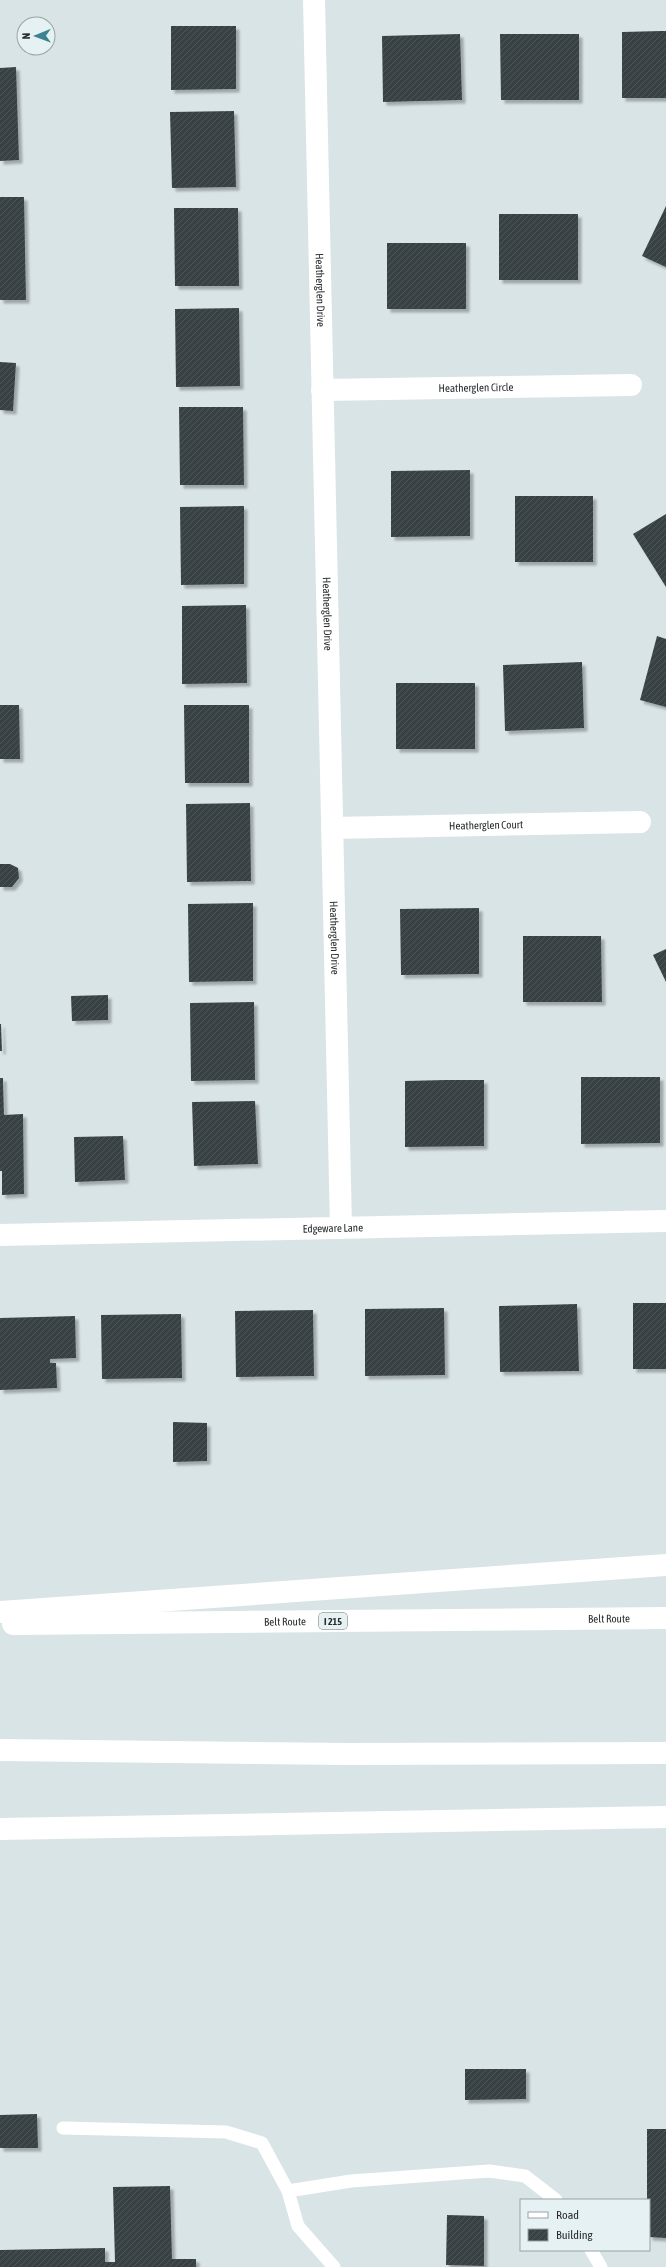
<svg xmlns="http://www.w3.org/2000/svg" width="666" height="2267" font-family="'Asap Condensed',sans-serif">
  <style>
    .building { fill: url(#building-hatch); filter: url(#shadow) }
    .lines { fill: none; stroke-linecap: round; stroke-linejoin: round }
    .service { stroke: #fff; stroke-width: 13 }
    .minor { stroke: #fff; stroke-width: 22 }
    .motorway { stroke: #fff; stroke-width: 22 }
    .labels { text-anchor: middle; stroke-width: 4; stroke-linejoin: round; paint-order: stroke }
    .shield { fill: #e6f1f4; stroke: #616769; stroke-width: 1 }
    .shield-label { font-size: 10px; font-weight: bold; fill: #282c2d }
    .street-label { font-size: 11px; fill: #282c2d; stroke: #e6f1f4 }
  </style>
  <defs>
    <pattern id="building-hatch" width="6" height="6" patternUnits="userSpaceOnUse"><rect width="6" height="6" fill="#394244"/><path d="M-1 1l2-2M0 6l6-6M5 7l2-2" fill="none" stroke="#4d5557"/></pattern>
    <filter id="shadow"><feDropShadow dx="3.5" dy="3.5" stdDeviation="1" flood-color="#0004"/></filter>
  </defs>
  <rect width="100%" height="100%" fill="#d9e4e7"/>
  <g class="building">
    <path d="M 171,26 L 236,26 L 236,89 L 171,90 Z"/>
    <path d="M 661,31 L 666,31 L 666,98 L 622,98 L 622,32 Z"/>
    <path d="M 460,34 L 462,100 L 383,102 L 382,36 Z"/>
    <path d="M 500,34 L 579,34 L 579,100 L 501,100 Z"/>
    <path d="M 16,67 L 19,160 L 0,161 L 0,68 Z"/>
    <path d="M 234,111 L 236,187 L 172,188 L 170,112 Z"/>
    <path d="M 0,197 L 24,197 L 26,300 L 0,300 Z"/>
    <path d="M 666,206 L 666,267 L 642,256 Z"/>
    <path d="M 174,208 L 238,208 L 239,286 L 175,286 Z"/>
    <rect x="499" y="214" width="79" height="66"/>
    <rect x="387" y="243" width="79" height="66"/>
    <path d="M 239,308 L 240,386 L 176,387 L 175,309 Z"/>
    <path d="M 0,362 L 16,363 L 13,411 L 0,410 Z"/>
    <path d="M 179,407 L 243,407 L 244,485 L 180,485 Z"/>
    <path d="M 470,470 L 470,536 L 391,537 L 391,471 Z"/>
    <rect x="515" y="496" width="78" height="66"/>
    <path d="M 244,506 L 244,584 L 181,585 L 180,507 Z"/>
    <path d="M 666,514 L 666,587 L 633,534 Z"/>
    <path d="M 246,605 L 247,683 L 182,684 L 182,606 Z"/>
    <path d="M 657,636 L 666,639 L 666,707 L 640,700 Z"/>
    <path d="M 582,662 L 584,728 L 505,731 L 503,665 Z"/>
    <rect x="396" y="683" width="79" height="66"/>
    <path d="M 0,705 L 19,705 L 20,759 L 0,759 Z"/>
    <path d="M 184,705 L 249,705 L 249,783 L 185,783 Z"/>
    <path d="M 250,803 L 251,881 L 187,882 L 186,804 Z"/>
    <path d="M 0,864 L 10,864 L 18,868 L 19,878 L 12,887 L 0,887 Z"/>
    <path d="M 253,903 L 253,981 L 189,982 L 188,904 Z"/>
    <path d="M 479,908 L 479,974 L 401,975 L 400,909 Z"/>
    <path d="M 523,936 L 601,936 L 602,1002 L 523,1002 Z"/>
    <path d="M 666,949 L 666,982 L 653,955 Z"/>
    <path d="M 108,995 L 108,1020 L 72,1021 L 71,996 Z"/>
    <path d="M 254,1002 L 255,1080 L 191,1081 L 190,1003 Z"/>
    <path d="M 0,1024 L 1,1024 L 2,1051 L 0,1051 Z"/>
    <path d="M 581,1077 L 660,1077 L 660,1143 L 581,1144 Z"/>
    <path d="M 0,1078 L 3,1078 L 4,1115 L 23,1114 L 24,1194 L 2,1195 L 2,1171 L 0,1171 Z"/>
    <path d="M 445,1080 L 484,1080 L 484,1146 L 405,1147 L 405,1081 Z"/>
    <path d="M 255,1101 L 258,1164 L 194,1166 L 192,1102 Z"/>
    <path d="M 123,1136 L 125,1180 L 75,1182 L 74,1137 Z"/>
    <rect x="633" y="1303" width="33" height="66"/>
    <path d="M 577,1304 L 579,1371 L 500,1372 L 499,1306 Z"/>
    <path d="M 444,1308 L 445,1375 L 365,1376 L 365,1309 Z"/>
    <path d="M 313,1310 L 314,1376 L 236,1377 L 235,1311 Z"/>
    <path d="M 181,1314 L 182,1378 L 102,1379 L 101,1315 Z"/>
    <path d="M 75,1316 L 76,1358 L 50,1359 L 50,1363 L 56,1363 L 57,1388 L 0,1390 L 0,1318 Z"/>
    <path d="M 173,1422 L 207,1423 L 207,1461 L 173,1462 Z"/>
    <path d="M 465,2069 L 526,2069 L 526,2099 L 465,2100 Z"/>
    <path d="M 37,2114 L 38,2148 L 0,2148 L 0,2115 Z"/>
    <path d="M 647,2129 L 666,2129 L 666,2238 L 649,2237 L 649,2200 L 647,2200 Z"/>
    <path d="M 170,2186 L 172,2259 L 196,2259 L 196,2267 L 0,2267 L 0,2250 L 105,2248 L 105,2262 L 115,2262 L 113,2187 Z"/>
    <path d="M 447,2215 L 484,2216 L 484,2266 L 446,2265 Z"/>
  </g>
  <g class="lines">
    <g class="service">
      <path d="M 63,2128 L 226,2132 L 262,2143 L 288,2191 L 298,2226 L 334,2267"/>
      <path d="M 288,2191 L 351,2181 L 489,2171 L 525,2176 L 556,2200"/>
      <path d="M 591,2250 L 601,2267"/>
    </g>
    <g class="minor">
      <path id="s1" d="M 314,0 L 341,1228"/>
      <path id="s2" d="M 322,390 L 631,385"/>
      <path id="s3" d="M 332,828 L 640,822"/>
      <path id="s4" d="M 0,1235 L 666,1221"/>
    </g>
    <g class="motorway">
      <path d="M 0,1612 L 666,1565"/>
      <path id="s5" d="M 13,1624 L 666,1618"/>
      <path d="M 0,1750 L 347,1754 L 666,1753"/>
      <path d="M 0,1829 L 666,1817"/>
    </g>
  </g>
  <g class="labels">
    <rect class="shield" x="319" y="1613" width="28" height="16" rx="3"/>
    <g class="shield-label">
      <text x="333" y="1625">I 215</text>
    </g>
    <g class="street-label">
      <text dy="4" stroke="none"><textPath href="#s1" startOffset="290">Heatherglen Drive</textPath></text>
      <text dy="4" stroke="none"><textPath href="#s2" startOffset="154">Heatherglen Circle</textPath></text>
      <text dy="4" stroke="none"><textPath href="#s1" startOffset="614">Heatherglen Drive</textPath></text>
      <text dy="4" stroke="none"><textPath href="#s3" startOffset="154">Heatherglen Court</textPath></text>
      <text dy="4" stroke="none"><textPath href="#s1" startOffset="938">Heatherglen Drive</textPath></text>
      <text dy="4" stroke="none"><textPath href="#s4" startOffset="333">Edgeware Lane</textPath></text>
      <text dy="4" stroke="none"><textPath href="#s5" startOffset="596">Belt Route</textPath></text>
      <text dy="4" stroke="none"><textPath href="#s5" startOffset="272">Belt Route</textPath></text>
    </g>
  </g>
  <rect x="520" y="2199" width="130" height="52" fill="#e6f1f4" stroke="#9aa2a4"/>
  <rect x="528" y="2212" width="20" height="6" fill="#ffffff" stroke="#9aa2a4"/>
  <text x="556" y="2219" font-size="12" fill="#282c2d">Road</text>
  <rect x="528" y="2229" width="20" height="12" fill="url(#building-hatch)" stroke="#9aa2a4"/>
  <text x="556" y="2239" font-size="12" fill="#282c2d">Building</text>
  <g transform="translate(36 36) rotate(269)"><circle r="19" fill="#e6f1f4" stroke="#9aa2a4"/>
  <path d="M0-3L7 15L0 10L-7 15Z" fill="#3d8290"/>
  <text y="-6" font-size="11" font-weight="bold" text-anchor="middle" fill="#282c2d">N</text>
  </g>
</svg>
